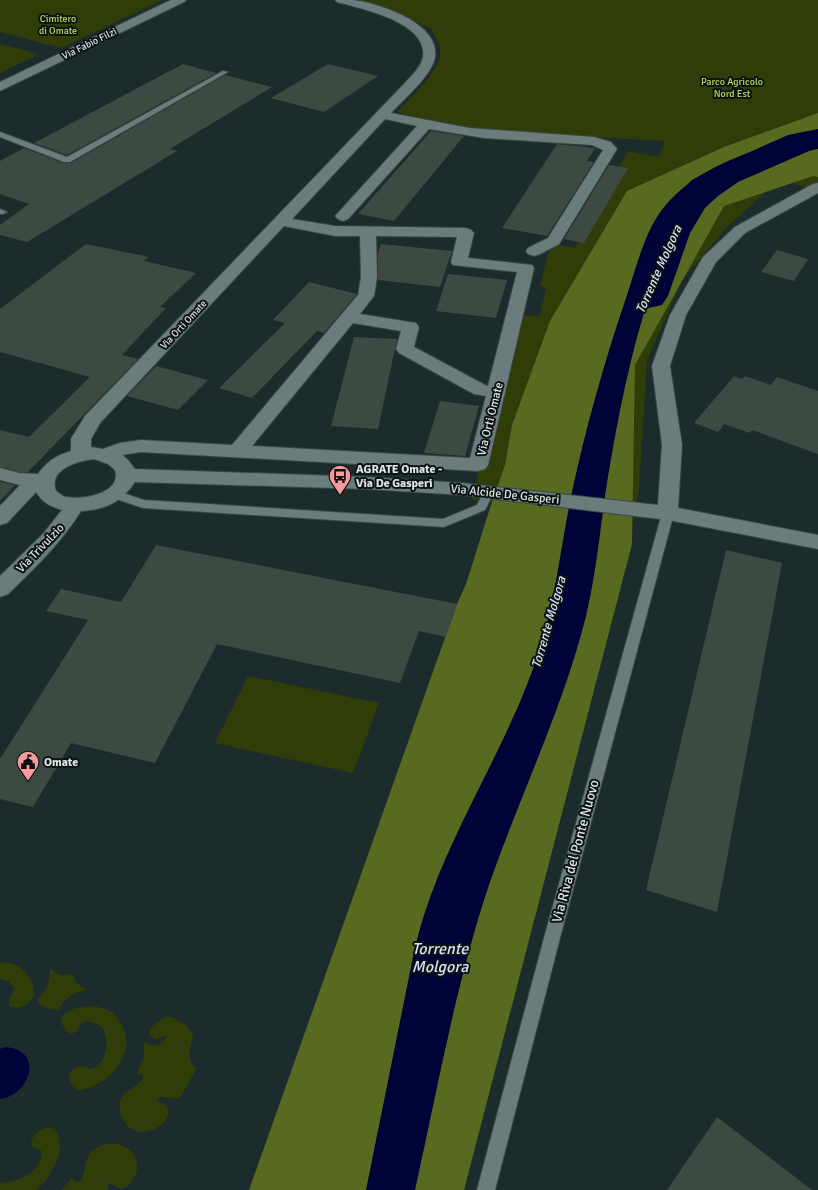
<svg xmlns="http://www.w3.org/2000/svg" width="818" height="1190" font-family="Signika,sans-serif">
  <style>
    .green { fill: #313d08 }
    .forest { fill: #576a20 }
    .water { fill: #000338 }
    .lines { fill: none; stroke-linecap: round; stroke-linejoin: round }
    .river { fill: #000338; fill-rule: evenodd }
    .building { fill: #3d4a42 }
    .lane-casing { stroke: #394746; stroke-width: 2 }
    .street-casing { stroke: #394746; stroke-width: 2 }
    .lane { fill: #6a7c7b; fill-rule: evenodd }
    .street { fill: #6a7c7b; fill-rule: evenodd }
    .labels { text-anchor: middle; stroke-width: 4; stroke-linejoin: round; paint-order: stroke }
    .far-park-label { font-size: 10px; fill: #bcde60; stroke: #0c1313 }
    .far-street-label { font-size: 10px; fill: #dce6e5; stroke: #0c1313 }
    .street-label { font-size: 12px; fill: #dce6e5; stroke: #0c1313 }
    .poi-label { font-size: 12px; font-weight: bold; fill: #dce6e5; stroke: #0c1313; text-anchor: start }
    .water-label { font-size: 13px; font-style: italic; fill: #d6e2f7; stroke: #0c1313 }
    .near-street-label { font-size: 14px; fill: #dce6e5; stroke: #0c1313 }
    .near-water-label { font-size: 16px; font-style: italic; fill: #d6e2f7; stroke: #0c1313 }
  </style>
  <rect width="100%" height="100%" fill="#1c2c2c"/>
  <g class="green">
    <path d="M 0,0 L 162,0 L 61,48 L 0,32 Z"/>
    <path d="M 357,0 L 818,0 L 818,190 L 779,180 L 726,228 L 682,280 L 647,360 L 639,490 L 453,1190 L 293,1190 L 546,509 L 472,500 L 515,315 L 540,316 L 546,288 L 540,286 L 547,257 L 553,244 L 575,248 L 628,151 L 659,157 L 665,141 L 463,129 L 397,112 C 410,98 444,68 440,49 C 439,42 434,35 432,29 L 396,12 Z"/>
    <path d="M 0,44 L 39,54 L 0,73 Z"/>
    <path d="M 248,676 L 379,703 L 353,773 L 215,743 Z"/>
    <path d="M 0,962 C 30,961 48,1000 21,1007 C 17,1008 13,1008 10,1006 L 9,999 L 15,989 L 9,981 L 0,979 Z"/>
    <path d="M 50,969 L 60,975 L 70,974 L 74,977 L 76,983 L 87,990 C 74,992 63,998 58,1010 C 48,1009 41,1008 37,999 C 47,991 50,981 50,969 Z"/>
    <path d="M 92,1006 C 98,1007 104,1008 110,1011 C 114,1014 117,1018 120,1022 C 140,1052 109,1087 78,1090 C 63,1082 69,1066 85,1066 L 89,1069 L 93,1069 C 114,1056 111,1016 82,1022 L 77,1031 L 72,1034 L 66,1031 L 61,1022 C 64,1007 79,1008 92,1006 Z"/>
    <path d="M 170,1017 C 179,1019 189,1026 193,1036 C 191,1046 185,1062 197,1068 L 179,1099 L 161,1097 L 157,1099 C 160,1103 166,1104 168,1108 C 174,1125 134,1147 122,1117 C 120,1112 119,1107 120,1102 C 124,1088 138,1089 143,1078 L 142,1075 L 137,1074 L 144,1056 L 144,1042 C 155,1047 162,1047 167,1035 L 156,1039 L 149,1035 L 151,1027 L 163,1018 Z"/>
    <path d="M 46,1127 L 55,1129 C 68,1148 52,1177 36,1190 L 0,1190 L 0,1183 C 18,1183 43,1171 42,1151 L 32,1147 L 31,1141 L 35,1134 Z"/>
    <path d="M 112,1143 C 130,1145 144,1160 134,1178 C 132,1181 129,1186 125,1188 C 118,1190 114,1184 108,1183 L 108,1190 L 61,1190 L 72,1178 L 76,1182 L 80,1182 L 82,1179 C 88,1157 85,1148 112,1143 Z"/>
  </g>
  <path class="forest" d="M 818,113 L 818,177 L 813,176 L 724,206 L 635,365 L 632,544 L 464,1190 L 249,1190 L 457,604 L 466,584 L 490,508 L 505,465 L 512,425 L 550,321 L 627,191 L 724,147 Z"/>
  <g class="water">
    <path d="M 818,131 L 818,142 C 779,155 704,183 680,217 C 666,238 660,265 652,288 C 630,352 617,422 606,489 C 600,531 596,574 586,616 C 563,708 521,793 490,882 C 456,982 438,1087 415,1190 L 366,1190 L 414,952 C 417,940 420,927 424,915 C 454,822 511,741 540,648 C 556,597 561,544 572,492 C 586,427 604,363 625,301 C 635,272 643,236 661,211 C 697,163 764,147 818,131 Z"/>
    <path d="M 5,1047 C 46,1050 29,1096 0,1099 L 0,1049 Z"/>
  </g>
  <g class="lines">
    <path class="river" d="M 818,129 L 818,149 L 809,151 L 738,182 L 718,196 L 705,208 L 690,233 L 668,296 L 662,305 L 648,308 L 634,305 L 628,296 L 652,233 L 678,194 L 692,180 L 714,168 L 788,135 Z"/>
  </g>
  <g class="building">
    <path d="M 183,64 L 216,73 L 67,155 L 34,143 Z"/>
    <path d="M 328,64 L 378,76 L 324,112 L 271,98 Z"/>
    <path d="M 225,75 L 272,87 L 170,149 L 177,151 L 27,242 L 0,235 L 0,225 L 29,204 L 0,194 L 0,161 L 24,148 L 63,163 L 71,163 Z"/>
    <path d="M 431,131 L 464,136 L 394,221 L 358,214 Z"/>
    <path d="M 557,144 L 595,148 L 587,161 L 594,162 L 547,236 L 502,228 Z"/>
    <path d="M 609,165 L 628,168 L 584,243 L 564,239 Z"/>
    <path d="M 86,244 L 149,257 L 144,261 L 196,273 L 160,307 L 166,308 L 122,355 L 138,359 L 28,472 L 19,472 L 0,467 L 0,430 L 29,437 L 90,377 L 0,352 L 0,309 Z"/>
    <path d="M 381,244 L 452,251 L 440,287 L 378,280 L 378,253 Z"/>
    <path d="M 777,250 L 808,259 L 794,281 L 761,272 Z"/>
    <path d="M 448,274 L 507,280 L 496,318 L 436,311 Z"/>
    <path d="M 309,282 L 357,294 L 324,333 L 317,331 L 252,398 L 219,388 L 285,323 L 273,320 Z"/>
    <path d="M 354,337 L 397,339 L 378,429 L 331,426 Z"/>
    <path d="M 156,366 L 208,380 L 178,410 L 127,396 Z"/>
    <path d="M 734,376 L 742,379 L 745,376 L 771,385 L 777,377 L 818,391 L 818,454 L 752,430 L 750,433 L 724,424 L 718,432 L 694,423 Z"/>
    <path d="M 440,401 L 479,406 L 465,456 L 424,453 Z"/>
    <path d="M 0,482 L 15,485 L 0,501 Z"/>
    <path d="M 156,545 L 457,604 L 446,637 L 419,631 L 400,683 L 217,644 L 155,763 L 71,743 L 33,807 L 0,799 L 0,759 L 88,620 L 46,611 L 61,589 L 121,602 Z"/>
    <path d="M 726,550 L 782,563 L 717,912 L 646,890 Z"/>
    <path d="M 717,1117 L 812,1190 L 667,1190 Z"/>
  </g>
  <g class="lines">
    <g class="lane-casing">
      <g id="lane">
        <path d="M 223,71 L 228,72 L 70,162 L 64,162 L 0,137 L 0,132 L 67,157 Z"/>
        <path d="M 0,209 L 7,212 L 3,214 L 0,214 Z"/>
        <path d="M 489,488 L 493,489 L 494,492 L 485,510 L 444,527 L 143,508 L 110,497 L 109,494 L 110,491 L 114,490 L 144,500 L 443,519 L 477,505 L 485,489 Z"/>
        <path d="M 668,509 L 672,510 L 674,513 L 560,938 L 495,1190 L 477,1190 L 544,938 L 662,513 L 664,510 Z"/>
      </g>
    </g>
    <g class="street-casing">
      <g id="street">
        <path d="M 171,0 L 186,0 L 184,2 L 0,91 L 0,82 Z"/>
        <path d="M 335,0 C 341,0 348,0 354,0 C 380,4 440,23 435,57 C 433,74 403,100 391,113 L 469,128 L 594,137 L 611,142 L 617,149 L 559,244 L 540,254 L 534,256 L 528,254 L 526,251 L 528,248 L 548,238 L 603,150 L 592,145 L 484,138 L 429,129 L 348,219 L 343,221 L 338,219 L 335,216 L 338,213 L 417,126 L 385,119 L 292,219 L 335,226 L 466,228 L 471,230 L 474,233 L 468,258 L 532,265 L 534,268 L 488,465 L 485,469 L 478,471 L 141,452 L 122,455 L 128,460 L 135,469 L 366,477 L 462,483 L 658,505 L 662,445 L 652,366 L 670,315 L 703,257 L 735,227 L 813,184 L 818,183 L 818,193 L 745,233 L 716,262 L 686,315 L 670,366 L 682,445 L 678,508 L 818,535 L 818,549 L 668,520 L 462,495 L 366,489 L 135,482 C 122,502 105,510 81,511 C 61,543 35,568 8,594 L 0,597 L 0,576 L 43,534 L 62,510 C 50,506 43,503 36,492 L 7,523 L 0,525 L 0,506 L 20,485 L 0,480 L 0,468 L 19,473 L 38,474 C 46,462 57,455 71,451 L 71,439 L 85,416 L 404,84 C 410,77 421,68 423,57 C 428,22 362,9 337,2 ZM 284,226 L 335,236 L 360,236 L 361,277 L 358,295 L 232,445 L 141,440 L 120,443 L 103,449 L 91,447 L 91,439 L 100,423 ZM 376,236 L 457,237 L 451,262 L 453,265 L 517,272 L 488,386 L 485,385 L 414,347 L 419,327 L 416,323 L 360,314 L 374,296 L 377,277 ZM 353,323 L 401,331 L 396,349 L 399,353 L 474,394 L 486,396 L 470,458 L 252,446 ZM 94,459 L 108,464 L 115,470 C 122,493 84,500 67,497 C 63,497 60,494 56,491 C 48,469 78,461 94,459 Z"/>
      </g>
    </g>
    <use href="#lane" class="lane"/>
    <use href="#street" class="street"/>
  </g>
  <defs>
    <g id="bus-pin" transform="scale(1.15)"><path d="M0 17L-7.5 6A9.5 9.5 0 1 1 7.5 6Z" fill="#f59b9e" stroke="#0c1313"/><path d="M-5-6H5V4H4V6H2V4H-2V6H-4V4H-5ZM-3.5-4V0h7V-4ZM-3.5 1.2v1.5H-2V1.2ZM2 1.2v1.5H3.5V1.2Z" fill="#111"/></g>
    <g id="civic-pin" transform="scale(1.15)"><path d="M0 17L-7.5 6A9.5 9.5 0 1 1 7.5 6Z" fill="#f59b9e" stroke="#0c1313"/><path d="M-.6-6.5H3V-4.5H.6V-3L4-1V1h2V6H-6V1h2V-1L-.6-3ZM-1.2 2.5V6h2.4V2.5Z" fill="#111"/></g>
  </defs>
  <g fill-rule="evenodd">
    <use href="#bus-pin" x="340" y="476"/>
    <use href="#civic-pin" x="28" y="762"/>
  </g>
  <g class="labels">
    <g class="far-park-label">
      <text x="58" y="22">Cimitero<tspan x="58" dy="12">di Omate</tspan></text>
      <text x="732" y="85">Parco Agricolo<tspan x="732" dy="12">Nord Est</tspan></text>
    </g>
    <g class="far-street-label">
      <text transform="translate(89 43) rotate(-26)" y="4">Via Fabio Filzi</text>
      <text transform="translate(183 324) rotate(-47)" y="4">Via Orti Omate</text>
    </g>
    <g class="street-label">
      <text transform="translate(490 419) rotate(-76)" y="4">Via Orti Omate</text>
      <text transform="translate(505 494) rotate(6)" y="4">Via Alcide De Gasperi</text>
      <text transform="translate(40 548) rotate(-46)" y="4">Via Trivulzio</text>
    </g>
    <g class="poi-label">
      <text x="356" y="473">AGRATE Omate -<tspan x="356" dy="14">Via De Gasperi</tspan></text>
      <text x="44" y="766">Omate</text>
    </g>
    <g class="water-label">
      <text transform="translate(658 269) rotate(-66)" y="5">Torrente Molgora</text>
      <text transform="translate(548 622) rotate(-74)" y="5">Torrente Molgora</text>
    </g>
    <g class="near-street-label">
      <text transform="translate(575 851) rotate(-75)" y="5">Via Riva del Ponte Nuovo</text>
    </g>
    <g class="near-water-label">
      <text x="440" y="954">Torrente<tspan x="440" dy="18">Molgora</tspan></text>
    </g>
  </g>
</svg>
